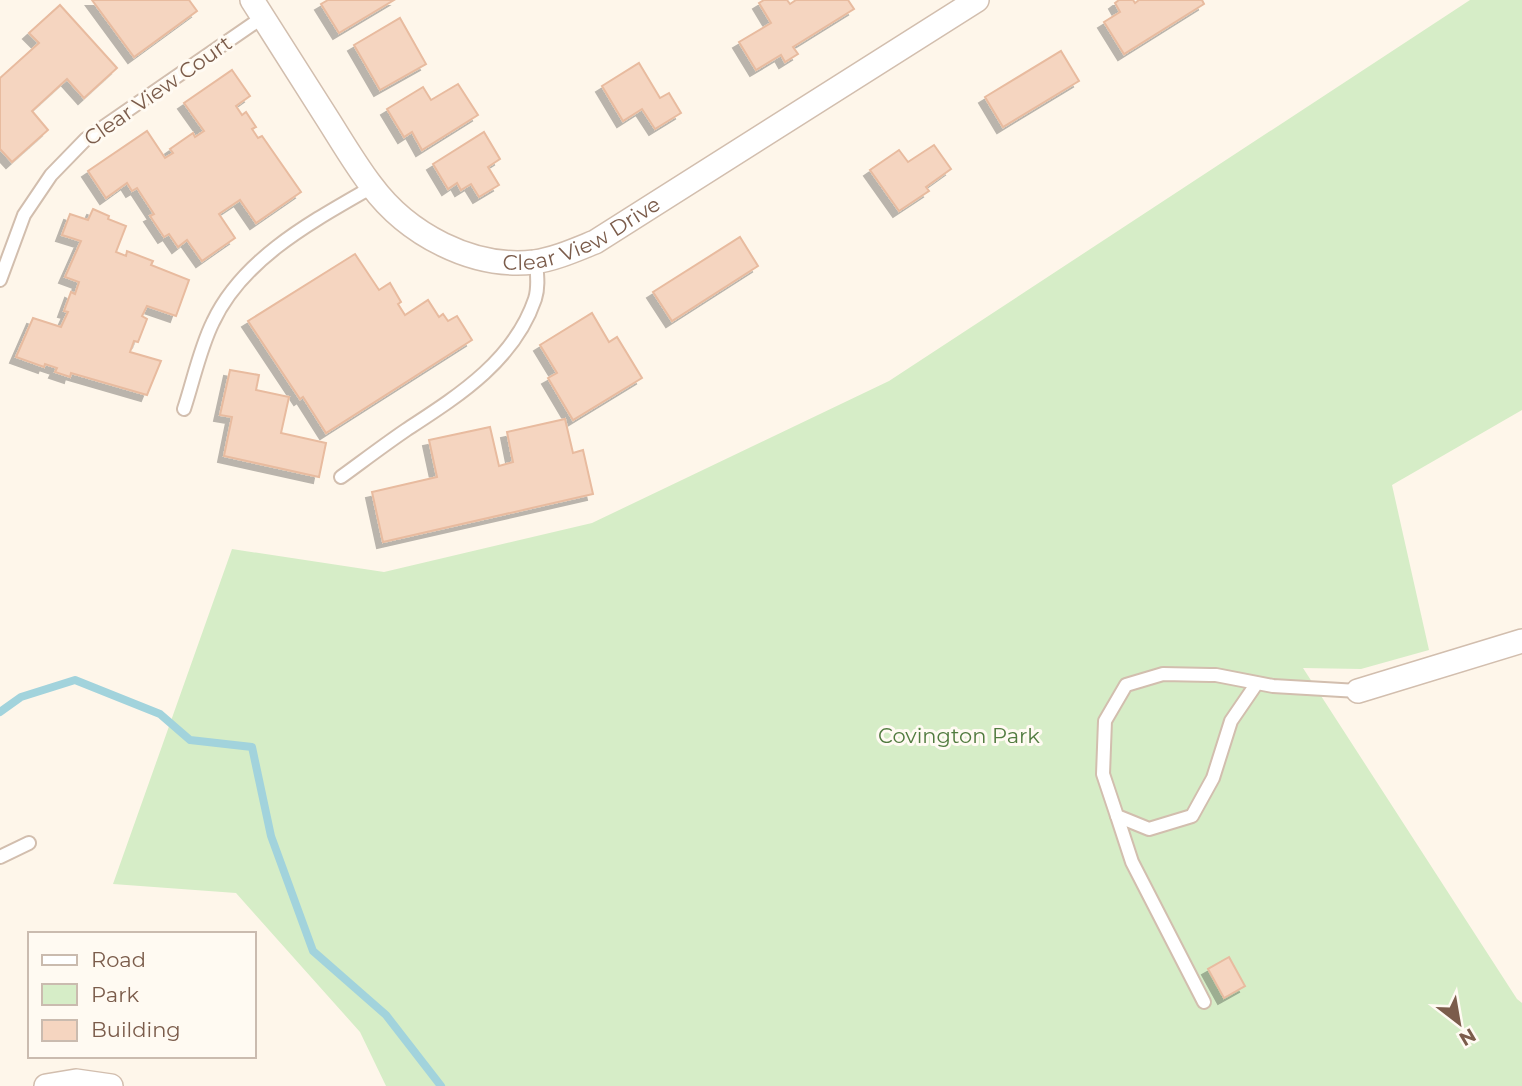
<svg xmlns="http://www.w3.org/2000/svg" width="1522" height="1086" font-family="Montserrat,sans-serif">
  <style>
    .green { fill: #d6edc7 }
    .lines { fill: none; stroke-linecap: round; stroke-linejoin: round }
    .stream { stroke: #a2d3dc; stroke-width: 8 }
    .building { fill: #f5d5c0; stroke: #e8bb9f; stroke-width: 2; filter: url(#shadow) }
    .service-casing { stroke: #d2beae; stroke-width: 16 }
    .minor-casing { stroke: #d2beae; stroke-width: 26 }
    .service { stroke: #fff; stroke-width: 12 }
    .minor { stroke: #fff; stroke-width: 23 }
    .labels { text-anchor: middle; stroke-width: 6; stroke-linejoin: round; paint-order: stroke }
    .street-label { font-size: 21px; fill: #7b5c4b; stroke: #fffaf2 }
    .park-label { font-size: 21px; fill: #517b3f; stroke: #fffaf2 }
  </style>
  <defs>
    <filter id="shadow"><feDropShadow dx="-6" dy="6" stdDeviation="0" flood-color="#0004"/></filter>
  </defs>
  <rect width="100%" height="100%" fill="#fef6ea"/>
  <path class="green" d="M 1470,0 L 1522,0 L 1522,410 L 1392,485 L 1429,650 L 1361,669 L 1303,668 L 1517,999 L 1522,1003 L 1522,1086 L 386,1086 L 360,1032 L 236,893 L 113,884 L 232,549 L 384,572 L 592,523 L 889,381 Z"/>
  <g class="lines">
    <path class="stream" d="M 0,712 L 21,697 L 75,680 L 160,714 L 190,740 L 252,747 L 271,836 L 313,951 L 386,1015 L 441,1086"/>
  </g>
  <g class="building">
    <path d="M 92,0 L 189,0 L 197,11 L 134,57 Z"/>
    <path d="M 328,0 L 394,0 L 339,33 L 321,4 Z"/>
    <path d="M 764,0 L 787,0 L 790,4 L 796,0 L 848,0 L 854,9 L 793,47 L 798,54 L 785,62 L 781,55 L 756,70 L 739,42 L 771,23 L 759,3 Z"/>
    <path d="M 1119,0 L 1133,0 L 1135,3 L 1139,0 L 1202,0 L 1204,4 L 1124,54 L 1104,22 L 1120,12 L 1115,3 Z"/>
    <path d="M 60,5 L 117,68 L 84,98 L 67,79 L 32,111 L 48,130 L 12,162 L 0,149 L 0,78 L 39,43 L 29,33 Z"/>
    <path d="M 400,18 L 426,64 L 380,90 L 354,45 Z"/>
    <path d="M 1061,51 L 1079,81 L 1003,127 L 985,97 Z"/>
    <path d="M 639,63 L 660,98 L 669,93 L 681,113 L 655,129 L 642,109 L 623,121 L 602,86 Z"/>
    <path d="M 232,70 L 250,96 L 236,106 L 242,115 L 246,112 L 256,127 L 252,129 L 258,138 L 262,136 L 301,192 L 256,223 L 240,200 L 219,214 L 235,238 L 202,261 L 187,240 L 178,247 L 169,234 L 164,237 L 150,216 L 154,214 L 137,188 L 132,191 L 127,183 L 106,198 L 88,171 L 147,131 L 165,158 L 173,153 L 170,149 L 193,133 L 195,137 L 204,131 L 184,103 Z"/>
    <path d="M 458,84 L 478,115 L 422,150 L 412,132 L 404,137 L 387,109 L 423,87 L 431,100 Z"/>
    <path d="M 484,132 L 500,159 L 488,167 L 499,185 L 479,197 L 471,184 L 461,190 L 457,183 L 448,189 L 433,164 Z"/>
    <path d="M 934,145 L 951,169 L 926,187 L 929,191 L 899,211 L 870,170 L 899,150 L 908,162 Z"/>
    <path d="M 93,209 L 109,216 L 108,219 L 126,226 L 116,252 L 126,256 L 127,251 L 153,261 L 151,265 L 189,280 L 176,316 L 147,306 L 142,316 L 147,319 L 138,342 L 134,341 L 130,352 L 161,361 L 147,395 L 71,373 L 70,377 L 55,372 L 57,368 L 45,364 L 44,367 L 16,357 L 33,318 L 61,327 L 68,312 L 64,311 L 71,292 L 75,294 L 79,282 L 65,277 L 81,241 L 62,235 L 70,214 L 88,220 Z"/>
    <path d="M 740,237 L 758,266 L 672,321 L 653,292 Z"/>
    <path d="M 355,254 L 379,290 L 390,283 L 401,302 L 398,304 L 405,315 L 428,300 L 439,317 L 443,314 L 448,321 L 457,316 L 472,340 L 326,433 L 303,397 L 300,399 L 248,321 Z"/>
    <path d="M 592,313 L 609,342 L 617,337 L 642,378 L 573,420 L 548,378 L 557,373 L 540,345 Z"/>
    <path d="M 230,370 L 259,375 L 256,390 L 289,397 L 281,433 L 326,443 L 319,477 L 224,456 L 232,417 L 220,415 Z"/>
    <path d="M 565,419 L 573,453 L 583,450 L 593,494 L 383,542 L 372,492 L 437,477 L 429,440 L 490,427 L 499,466 L 513,462 L 507,432 Z"/>
    <path d="M 1229,957 L 1245,986 L 1224,998 L 1208,969 Z"/>
  </g>
  <g class="lines">
    <g class="service-casing">
      <g id="service">
        <path d="M 0,280 L 24,215 L 51,175 L 86,139 L 263,17"/>
        <path d="M 184,409 C 193,382 200,348 213,322 C 243,258 313,221 372,187"/>
        <path d="M 341,477 C 363,461 384,445 406,430 C 458,396 514,361 535,299 C 539,287 537,274 536,262"/>
        <path d="M 1257,683 L 1231,721 L 1213,778 L 1192,816 L 1149,829 L 1117,816 L 1103,774 L 1105,721 L 1126,685 L 1163,674 L 1210,675 L 1216,675 L 1273,686 L 1358,691"/>
        <path d="M 1117,816 L 1132,862 L 1204,1002"/>
        <path d="M 0,857 L 29,843"/>
      </g>
    </g>
    <g class="minor-casing">
      <g id="minor">
        <path id="s1" d="M 252,0 C 277,40 302,79 327,118 C 341,140 355,164 371,185 C 407,234 472,269 534,262 C 555,259 575,250 595,242 L 977,0"/>
        <path d="M 1358,691 L 1522,641"/>
        <path d="M 46,1086 L 76,1081 L 111,1086"/>
      </g>
    </g>
    <use href="#service" class="service"/>
    <use href="#minor" class="minor"/>
  </g>
  <g class="labels">
    <g class="street-label">
      <text transform="translate(158 91) rotate(-35)" y="7">Clear View Court</text>
      <text dy="7" stroke="none"><textPath href="#s1" startOffset="462">Clear View Drive</textPath></text>
    </g>
    <g class="park-label">
      <text x="959" y="743">Covington Park</text>
    </g>
  </g>
  <rect x="28" y="932" width="228" height="126" fill="#fffaf2" stroke="#cabbaf" stroke-width="2"/>
  <rect x="42" y="955" width="35" height="10" fill="#ffffff" stroke="#cabbaf" stroke-width="2"/>
  <text x="91" y="967" font-size="21" fill="#7b5c4b">Road</text>
  <rect x="42" y="984" width="35" height="21" fill="#d6edc7" stroke="#cabbaf" stroke-width="2"/>
  <text x="91" y="1002" font-size="21" fill="#7b5c4b">Park</text>
  <rect x="42" y="1020" width="35" height="21" fill="#f5d5c0" stroke="#cabbaf" stroke-width="2"/>
  <text x="91" y="1037" font-size="21" fill="#7b5c4b">Building</text>
  <g transform="translate(1459 1023) rotate(149)" stroke="#fffaf2" stroke-width="5" paint-order="stroke">
  <path d="M0-5L12 26L0 18L-12 26Z" fill="#7b5c4b"/>
  <text y="-10" font-size="19" font-weight="bold" text-anchor="middle" fill="#7b5c4b">N</text>
  </g>
</svg>
